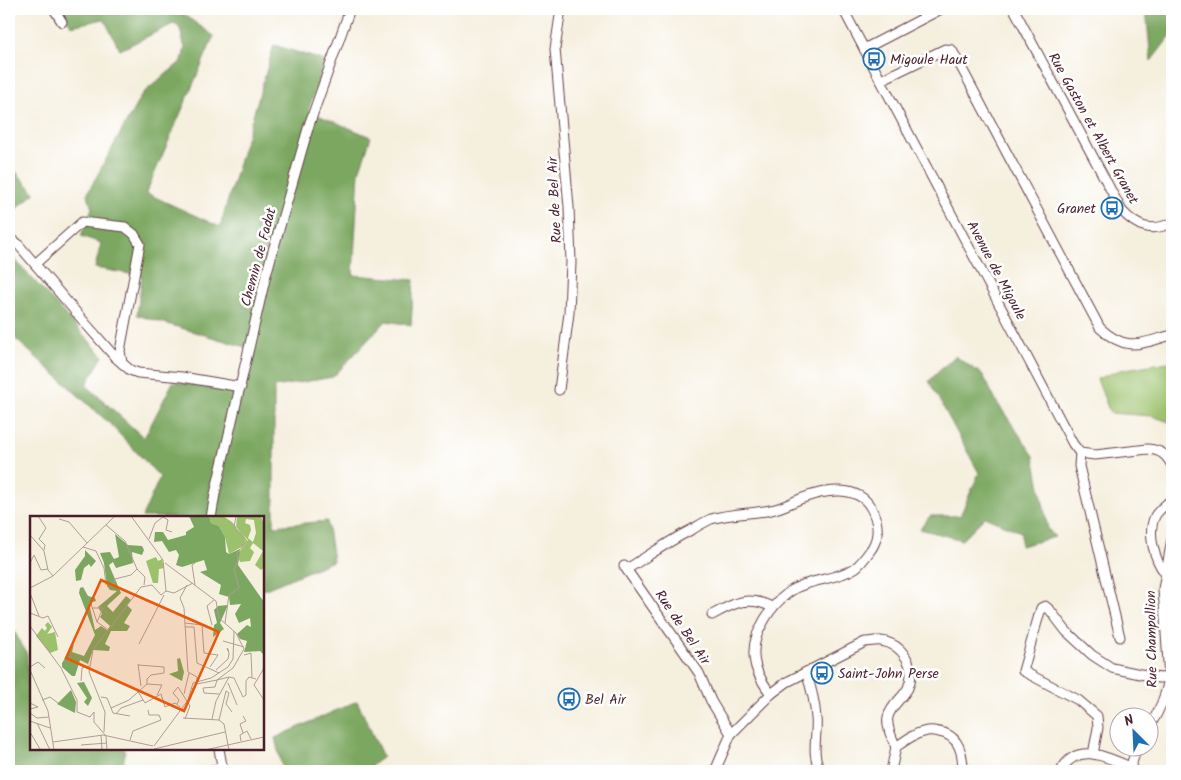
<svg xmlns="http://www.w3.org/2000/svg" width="1181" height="780" font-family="Kalam,sans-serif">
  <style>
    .green { fill: #9bc16c; stroke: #72704c }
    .forest { fill: #7ca760; stroke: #636346 }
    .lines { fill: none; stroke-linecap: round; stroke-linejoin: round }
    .minor-casing { stroke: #643e46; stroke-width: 11 }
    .minor { stroke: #fff; stroke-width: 9 }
    .labels { text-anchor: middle; stroke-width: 5; stroke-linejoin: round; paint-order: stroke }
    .poi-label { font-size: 14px; fill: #4a1f2b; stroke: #fff; text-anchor: start }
    .street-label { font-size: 14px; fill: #4a1f2b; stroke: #fff }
    .inset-road { fill: none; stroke: #b19c96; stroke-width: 1 }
    .view { fill: #e8590c; fill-opacity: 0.15; stroke: #e8590c; stroke-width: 2.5 }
    .inset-edge { fill: none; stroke: #4a1f2b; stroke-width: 2.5 }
  </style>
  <rect width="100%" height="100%" fill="#fff"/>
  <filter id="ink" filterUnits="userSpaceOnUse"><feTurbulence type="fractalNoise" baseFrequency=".02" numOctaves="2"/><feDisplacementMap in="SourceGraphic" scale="10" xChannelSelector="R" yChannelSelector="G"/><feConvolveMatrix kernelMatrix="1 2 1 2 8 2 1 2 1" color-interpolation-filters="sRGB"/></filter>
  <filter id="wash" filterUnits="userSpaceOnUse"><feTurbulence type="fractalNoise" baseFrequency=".0096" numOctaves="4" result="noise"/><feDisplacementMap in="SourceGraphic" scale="20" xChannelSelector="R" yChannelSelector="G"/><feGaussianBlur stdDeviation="1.12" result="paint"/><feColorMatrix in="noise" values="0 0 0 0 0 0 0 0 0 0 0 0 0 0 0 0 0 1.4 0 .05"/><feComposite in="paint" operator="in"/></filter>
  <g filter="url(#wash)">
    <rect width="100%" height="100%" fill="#f5efde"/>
    <path class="green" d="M 1168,362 L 1172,373 L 1172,423 L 1152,416 L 1110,413 L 1097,379 L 1120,370 Z"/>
    <g class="forest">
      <path d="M 62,9 L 176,9 L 214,36 L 146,193 L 220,227 L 274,45 L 325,61 L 308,111 L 371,137 L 359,172 L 353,275 L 414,280 L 411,325 L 386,321 L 333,377 L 274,387 L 274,526 L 327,521 L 333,561 L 263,590 L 262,518 L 142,517 L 160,477 L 109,423 L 9,333 L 9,253 L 103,356 L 86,385 L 144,438 L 173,382 L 242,392 L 252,349 L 137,315 L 142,276 L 95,268 L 101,243 L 81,236 L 92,208 L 87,194 L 142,94 L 182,61 L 185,48 L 180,29 L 175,23 L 120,50 L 104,19 L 71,26 Z"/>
      <path d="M 1146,9 L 1172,9 L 1172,34 L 1151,61 Z"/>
      <path d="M 15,171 L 35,193 L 9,215 L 9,175 Z"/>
      <path d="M 955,356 L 983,375 L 996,401 L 1034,456 L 1048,529 L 1055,537 L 1021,546 L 1021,532 L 985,517 L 962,540 L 920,529 L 930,516 L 960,516 L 979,473 L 929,381 Z"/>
      <path d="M 14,631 L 27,654 L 28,704 L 31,705 L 31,749 L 125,749 L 123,771 L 9,771 L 9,669 Z"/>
      <path d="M 357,701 L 383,757 L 364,771 L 283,771 L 275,738 Z"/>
    </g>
  </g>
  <g filter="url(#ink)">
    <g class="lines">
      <g class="minor-casing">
        <g id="minor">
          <path d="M 54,9 L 62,22"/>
          <path d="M 843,9 L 1073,444 L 1080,453 L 1095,455 L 1148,449 C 1161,450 1167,455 1172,466"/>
          <path d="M 1014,9 L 1122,211 C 1138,228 1151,232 1172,223"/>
          <path d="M 864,49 L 941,9"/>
          <path d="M 881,80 L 945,49 L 952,50 L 1100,328 C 1127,353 1141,343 1172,335"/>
          <path d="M 9,238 L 17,243 L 86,324 L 115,357 L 122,363"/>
          <path d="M 35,264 L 82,222 L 125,227 L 134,234 L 140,244 L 120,351 L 122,363 L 130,370 L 138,373 L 182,377 L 241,387"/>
          <path d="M 559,390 L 569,313 L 571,262 L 569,207 L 555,49 L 561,9"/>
          <path d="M 1080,453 L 1079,466 L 1120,637"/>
          <path d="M 211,518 L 215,494 L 266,275 L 309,125 L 350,9"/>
          <path d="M 624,566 L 699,673 L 711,701 L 731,734"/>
          <path d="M 627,569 C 648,556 669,541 691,530 C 698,526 704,522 711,519 C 731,513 751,514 771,510 C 782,508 792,502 803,498 C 824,490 858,484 871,508 C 878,521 880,535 872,548 C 867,555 862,563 855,568 C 835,581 807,578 788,593 C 773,604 764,618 757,635 C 749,658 757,676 771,694 L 787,682 L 865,642 C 870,642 876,640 881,641 C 903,644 917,667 908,688 C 903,698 891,705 888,717 C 886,727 892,738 896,747"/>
          <path d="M 1165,573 C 1154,559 1147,533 1155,516 C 1159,509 1167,504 1172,499"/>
          <path d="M 712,615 C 734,603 748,595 772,607"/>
          <path d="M 806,672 C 811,687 815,702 816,718 C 818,736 810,754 821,771"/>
          <path d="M 1148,729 C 1159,712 1166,697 1169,678 L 1163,589 L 1172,539"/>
          <path d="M 219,749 L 223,771"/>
          <path d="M 1093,754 L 1098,728 L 1097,716 L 1078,700 L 1023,671 L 1041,608 L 1045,606 L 1050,610 L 1066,631 L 1092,655 L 1112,668 L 1159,678 L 1172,677"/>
          <path d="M 211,771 L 221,767"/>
          <path d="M 715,771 L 731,734 L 771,694"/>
          <path d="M 891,771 L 896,747 C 906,740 915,733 927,731 C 931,730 935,731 939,732 C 959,735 963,753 963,771"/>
          <path d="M 1061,771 C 1076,741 1107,757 1130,767"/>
          <path d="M 1129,771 L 1137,748"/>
        </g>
      </g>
      <use href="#minor" class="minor"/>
    </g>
  </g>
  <defs>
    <g id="bus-ring" transform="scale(1.125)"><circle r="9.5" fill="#fff" stroke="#1f6fb2" stroke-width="1.5"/><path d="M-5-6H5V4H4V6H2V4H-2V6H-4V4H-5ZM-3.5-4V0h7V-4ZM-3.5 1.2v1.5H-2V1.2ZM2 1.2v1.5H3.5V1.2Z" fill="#1f6fb2"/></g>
  </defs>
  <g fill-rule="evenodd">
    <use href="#bus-ring" x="874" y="59"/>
    <use href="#bus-ring" x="1112" y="208"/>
    <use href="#bus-ring" x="822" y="673"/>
    <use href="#bus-ring" x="569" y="699"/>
  </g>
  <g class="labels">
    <g class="poi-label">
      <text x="890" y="64">Migoule Haut</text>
      <text x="1096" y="213" text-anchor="end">Granet</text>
      <text x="838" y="678">Saint-John Perse</text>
      <text x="585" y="704">Bel Air</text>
    </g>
    <g class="street-label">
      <text transform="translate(1094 128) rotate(61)" y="5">Rue Gaston et Albert Granet</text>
      <text transform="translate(554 200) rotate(-93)" y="5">Rue de Bel Air</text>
      <text transform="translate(258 257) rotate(-75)" y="5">Chemin de Fadat</text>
      <text transform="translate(997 270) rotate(62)" y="5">Avenue de Migoule</text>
      <text transform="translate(683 627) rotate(56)" y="5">Rue de Bel Air</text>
      <text transform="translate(1151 639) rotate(-91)" y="5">Rue Champollion</text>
    </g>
  </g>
  <g transform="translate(30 516)">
    <rect width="234" height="234" fill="#f5efde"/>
    <path d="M 179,0 L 193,0 L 202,6 L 216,23 L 215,29 L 199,38 L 195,21 L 189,10 L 181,7 ZM 207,0 L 231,0 L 234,9 L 234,51 L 231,54 L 225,49 L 233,35 L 223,27 L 220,32 L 224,36 L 220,45 L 210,46 L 207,39 L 218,24 L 206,12 ZM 216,3 L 224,4 L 226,17 L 223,26 L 218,22 L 221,14 L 220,9 L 215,7 ZM 126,41 L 128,45 L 132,43 L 134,52 L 129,53 L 128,67 L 123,67 L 116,45 ZM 18,106 L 22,111 L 17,118 L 25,116 L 28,134 L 20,137 L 6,120 L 12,112 L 15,115 L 17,112 L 15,109 Z" fill="#9bc16c" fill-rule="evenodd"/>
    <path d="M 159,0 L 179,0 L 181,7 L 189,10 L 195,21 L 196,36 L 199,38 L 210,33 L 208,49 L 234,86 L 234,139 L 230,135 L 214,136 L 217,125 L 210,123 L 207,118 L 217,109 L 221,111 L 220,102 L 209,107 L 205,98 L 211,88 L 200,89 L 199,81 L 189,78 L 191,69 L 170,56 L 177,54 L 174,44 L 152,51 L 146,49 L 149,39 L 146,34 L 139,36 L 132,25 L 124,26 L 125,16 L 133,16 L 138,24 L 156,19 L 156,16 L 164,11 ZM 85,18 L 98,29 L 112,30 L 114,34 L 112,39 L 102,36 L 103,47 L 86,52 L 83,46 L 79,49 L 91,77 L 77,90 L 83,96 L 96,80 L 101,84 L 97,89 L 102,94 L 94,107 L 100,110 L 97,115 L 81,115 L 75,128 L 80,131 L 79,135 L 63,134 L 58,148 L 50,144 L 45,160 L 42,160 L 32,151 L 32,147 L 44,128 L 42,136 L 54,140 L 65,119 L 49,77 L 50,72 L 53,71 L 58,80 L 65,82 L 66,85 L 59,87 L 65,114 L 71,110 L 77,114 L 80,110 L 70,101 L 72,98 L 68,91 L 87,75 L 80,74 L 77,70 L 74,47 L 70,37 L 80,36 L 84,43 L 89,41 ZM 55,34 L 66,45 L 61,51 L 59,48 L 54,52 L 51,64 L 46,65 L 45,54 L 55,40 ZM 198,89 L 190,107 L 194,113 L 183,121 L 184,109 L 187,107 L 184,94 L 188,90 ZM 150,142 L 154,156 L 152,165 L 139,158 L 148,155 L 147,143 ZM 54,166 L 62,182 L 58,190 L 54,186 L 57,182 L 47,167 ZM 41,174 L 46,186 L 45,197 L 27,188 Z" fill="#7ca760"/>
    <path class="inset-road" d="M 8,0 L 16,12 L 9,23 L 15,29 L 14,34M 101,0 L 133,44 L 136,75M 29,3 L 39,6 L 57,27M 76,9 L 95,25 L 107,53M 0,19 L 14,35 L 18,54 L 23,60M 119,23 L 125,7 L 133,1 L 138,4 L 136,14 L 142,16M 53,31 L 66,35 L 74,52 L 76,69M 0,47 L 4,39 L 11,54 L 18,53M 135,47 L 186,85 L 189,102 L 206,117 L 214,133 L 203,152 L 187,164 L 167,168 L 162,173M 83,69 L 85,63 L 101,59 L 107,53 L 115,61 L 114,69M 157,69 L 150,82 L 154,92 L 158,156 L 167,161 L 167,166M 165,69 L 162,49 L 165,47M 0,72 L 23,60 L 85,0M 136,75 L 144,77 L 163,67M 0,77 L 9,100M 61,88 L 67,106M 62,92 L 73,92 L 67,106 L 77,113M 0,97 L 13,102 L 18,100 L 28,121M 155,107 L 172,109 L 174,137 L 188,139 L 180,151M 195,107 L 199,79 L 209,72 L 204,53 L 208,45 L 207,37 L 217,25 L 204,11 L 206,0M 182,109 L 177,90 L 184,84M 0,110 L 31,152 L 47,184 L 47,196 L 60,201 L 64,196 L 64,206 L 76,220 L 77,234M 155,111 L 164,111 L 167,147 L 189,157M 193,125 L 214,131M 109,128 L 134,79M 214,139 L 221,137 L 222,162M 108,148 L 111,170M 108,149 L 134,151 L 134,157 L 121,159 L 117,163 L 117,168 L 132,169 L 127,179M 0,151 L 8,146 L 15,152M 234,152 L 224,169 L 234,184M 0,154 L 18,195 L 24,234M 186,154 L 198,143 L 199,138 L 198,133 L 197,132 L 198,135M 199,161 L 204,162 L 213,181 L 216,179 L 216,165 L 219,161 L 226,163M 51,165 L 52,152 L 59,150M 198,167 L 207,189M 107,174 L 115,187 L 131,178 L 135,191 L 145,187 L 150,191M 154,178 L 159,157M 189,178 L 174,177 L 173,172 L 185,171 L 187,164 L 199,161M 71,181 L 77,182 L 83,197 L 100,200M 12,184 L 20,181 L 28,187M 0,187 L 8,191 L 0,193M 147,188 L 149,184 L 143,177 L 148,171 L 160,190 L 155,203M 81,192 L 99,184 L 117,168M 0,197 L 7,202 L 19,201M 86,198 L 91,192 L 113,184M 213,200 L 216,205 L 210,208 L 213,217M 153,202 L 189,204 L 194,208 L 199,234M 182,203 L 186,185 L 199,161M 189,204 L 196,175 L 199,177 L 196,188 L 202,196M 0,205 L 20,212M 7,207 L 20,234M 0,216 L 10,233M 74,216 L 75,196 L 59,156 L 63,134 L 111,71 L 122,69 L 131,79 L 136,75M 71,219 L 72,234M 100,224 L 103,215 L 131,204 L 129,199 L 119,199 L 118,194M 211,225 L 210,219 L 217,215 L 221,223M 23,226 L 73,219 L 123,230M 51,229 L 77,227M 124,230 L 158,184 L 163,167 L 181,162 L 198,151 L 203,143 L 204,115M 124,233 L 195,216M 175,234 L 234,221"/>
    <path class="view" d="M 71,64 L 189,116 L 154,195 L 36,142 Z"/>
    <rect width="234" height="234" class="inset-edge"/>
  </g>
  <rect width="1181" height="780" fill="none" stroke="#fff" stroke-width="30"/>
  <g transform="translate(1134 732) rotate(336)"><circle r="24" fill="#ffffff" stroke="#b7a5aa"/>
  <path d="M0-4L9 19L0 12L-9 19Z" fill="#1f6fb2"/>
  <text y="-8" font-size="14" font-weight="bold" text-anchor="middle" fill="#4a1f2b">N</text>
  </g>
</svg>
